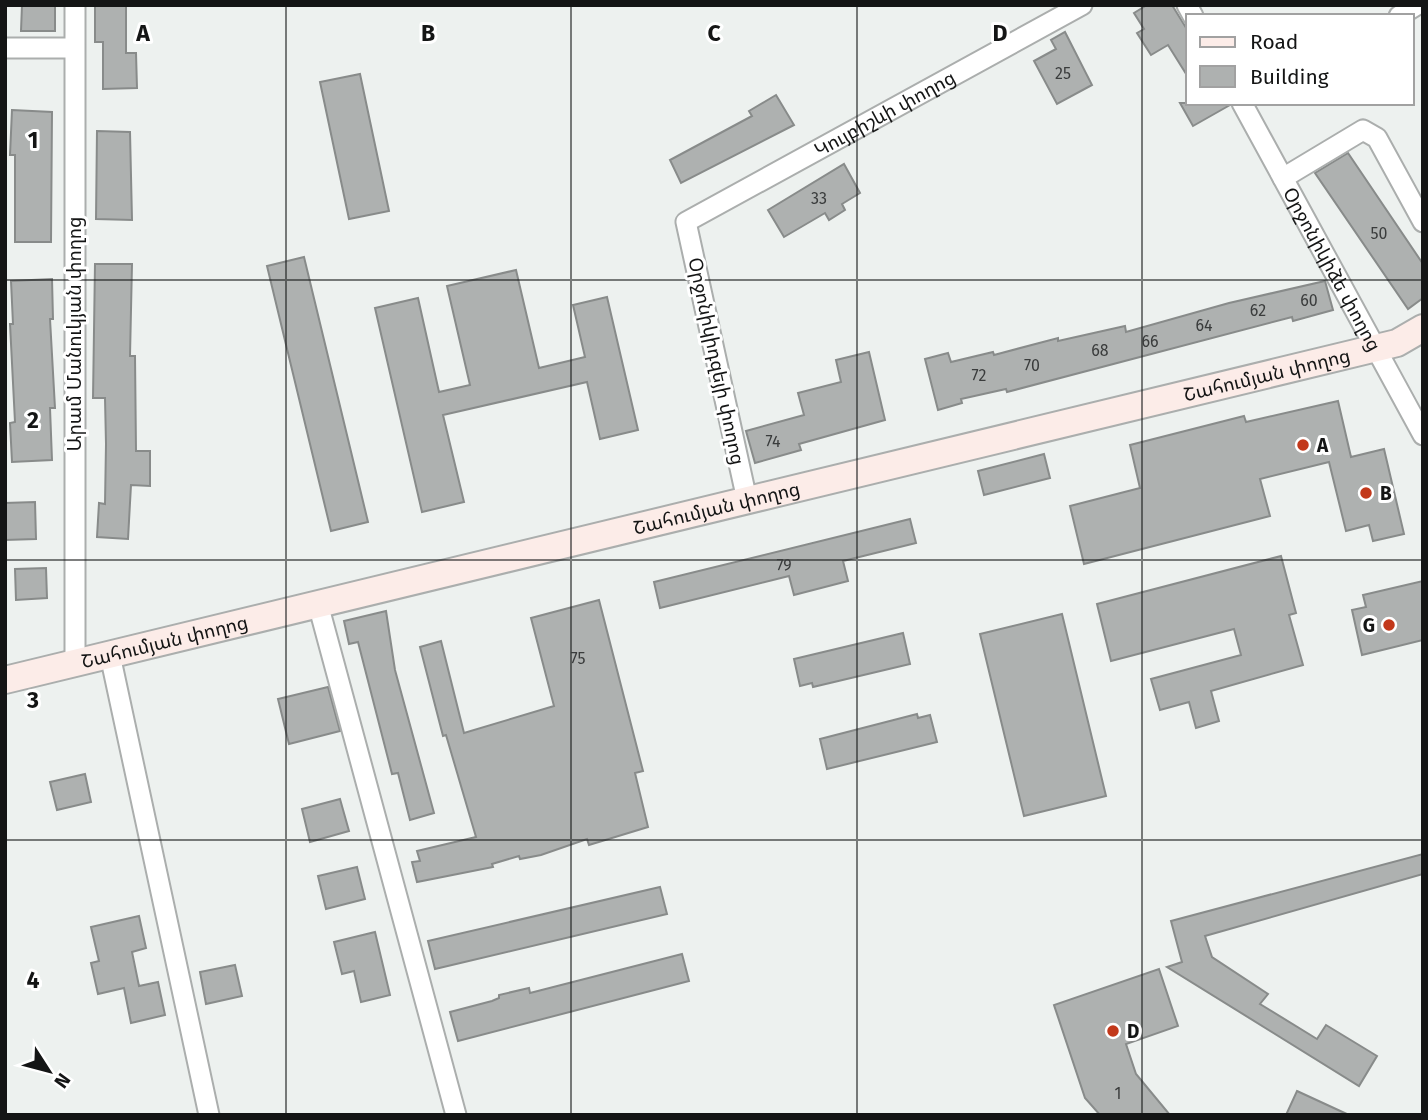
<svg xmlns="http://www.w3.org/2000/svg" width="1428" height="1120" font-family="'Fira Sans','Noto Sans Armenian',sans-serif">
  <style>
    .building { fill: #aeb1b0; stroke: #888b8a; stroke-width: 2 }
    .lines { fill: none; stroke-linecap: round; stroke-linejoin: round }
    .minor-casing { stroke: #abaead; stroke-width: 23 }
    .secondary-casing { stroke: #abaead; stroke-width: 30 }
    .minor { stroke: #fff; stroke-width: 19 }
    .secondary { stroke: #fcece8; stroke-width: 26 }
    .grid { fill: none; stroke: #141515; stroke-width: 2; stroke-opacity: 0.55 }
    .poi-dot { fill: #c2381a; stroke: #fff; stroke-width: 2.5 }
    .labels { text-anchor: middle; stroke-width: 6; stroke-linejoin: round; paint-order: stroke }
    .number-label { font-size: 16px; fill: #3a3c3c }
    .street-label { font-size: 19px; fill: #141515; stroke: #fff }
    .poi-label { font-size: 19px; font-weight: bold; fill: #141515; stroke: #fff; text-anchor: start }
    .grid-label { font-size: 23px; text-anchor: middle; font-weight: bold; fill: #141515; stroke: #fff; stroke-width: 6; stroke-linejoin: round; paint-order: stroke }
  </style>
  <rect width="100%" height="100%" fill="#edf1ef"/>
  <g class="building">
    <path d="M 22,5 L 55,5 L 55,31 L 21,31 Z"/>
    <path d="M 95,5 L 126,5 L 126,53 L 136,53 L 137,88 L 103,89 L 103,42 L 95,42 Z"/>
    <path d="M 1147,5 L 1172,5 L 1188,31 L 1188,77 L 1168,45 L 1151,55 L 1137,33 L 1144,29 L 1134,13 Z"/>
    <path d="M 1065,32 L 1092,85 L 1057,104 L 1034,61 L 1056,49 L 1051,40 Z"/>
    <path d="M 360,74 L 389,211 L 349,219 L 320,82 Z"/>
    <path d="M 776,95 L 794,125 L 681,183 L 670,160 L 752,116 L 749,111 Z"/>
    <path d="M 1180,103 L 1230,103 L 1230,105 L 1193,126 Z"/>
    <path d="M 12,110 L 52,112 L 51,242 L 15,242 L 15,155 L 10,155 Z"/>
    <path d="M 97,131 L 130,132 L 132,220 L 96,219 Z"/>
    <path d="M 1348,153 L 1423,264 L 1423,298 L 1408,309 L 1315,173 Z"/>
    <path d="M 844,164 L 860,193 L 842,204 L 845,210 L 829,220 L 825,213 L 784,237 L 768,210 Z"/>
    <path d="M 304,257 L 368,522 L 331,531 L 267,266 Z"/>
    <path d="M 95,264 L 132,264 L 130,356 L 135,356 L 136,451 L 150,451 L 150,486 L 131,485 L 128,539 L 97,537 L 99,503 L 105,504 L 106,444 L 105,398 L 93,398 Z"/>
    <path d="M 516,270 L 539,368 L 585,357 L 573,305 L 607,297 L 638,430 L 600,439 L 587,382 L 443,415 L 464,502 L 422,512 L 375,308 L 418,298 L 439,392 L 470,385 L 447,286 Z"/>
    <path d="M 52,279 L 53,319 L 50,319 L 55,408 L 50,408 L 52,460 L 12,462 L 10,423 L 15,422 L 10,324 L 13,324 L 11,281 Z"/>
    <path d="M 1325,281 L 1333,310 L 1293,321 L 1292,317 L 1007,392 L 1006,389 L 961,399 L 962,403 L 938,410 L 925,359 L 948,353 L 951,362 L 993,352 L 994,355 L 1058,338 L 1058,341 L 1125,326 L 1126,332 L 1229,303 Z"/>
    <path d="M 869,352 L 885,420 L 799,444 L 801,450 L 755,463 L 746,431 L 804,415 L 798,393 L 841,382 L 836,360 Z"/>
    <path d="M 1338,401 L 1351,457 L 1384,449 L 1404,534 L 1373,541 L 1369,525 L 1346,531 L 1329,462 L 1260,479 L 1270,516 L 1084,564 L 1070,506 L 1140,488 L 1130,445 L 1244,416 L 1246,422 Z"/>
    <path d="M 1044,454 L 1050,478 L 984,495 L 978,471 Z"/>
    <path d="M 35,502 L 36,539 L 5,540 L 5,503 Z"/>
    <path d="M 910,519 L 916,543 L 843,561 L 848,581 L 794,595 L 789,576 L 660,608 L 654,582 Z"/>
    <path d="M 1281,556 L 1296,613 L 1289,615 L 1303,665 L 1211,691 L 1219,721 L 1196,728 L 1189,702 L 1160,710 L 1151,679 L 1241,655 L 1234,629 L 1111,661 L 1097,604 Z"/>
    <path d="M 46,568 L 47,598 L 16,600 L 15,569 Z"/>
    <path d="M 1423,581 L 1423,640 L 1362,655 L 1352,610 L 1366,607 L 1363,595 Z"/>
    <path d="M 599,600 L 643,771 L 635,773 L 648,827 L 589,845 L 587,839 L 541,855 L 520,859 L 519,856 L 492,864 L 493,867 L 417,882 L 412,862 L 420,861 L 417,851 L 476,837 L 446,735 L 443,736 L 420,647 L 441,641 L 464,733 L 554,706 L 531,618 Z"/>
    <path d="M 386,611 L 395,670 L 434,813 L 410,820 L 398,773 L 392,774 L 358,642 L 349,644 L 344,621 Z"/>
    <path d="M 1062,614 L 1106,796 L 1024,816 L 980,634 Z"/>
    <path d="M 903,633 L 910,664 L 813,687 L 812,683 L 800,686 L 794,659 Z"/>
    <path d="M 328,687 L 340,731 L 289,744 L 278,699 Z"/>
    <path d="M 917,714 L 918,718 L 930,715 L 937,742 L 827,769 L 820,739 Z"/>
    <path d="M 85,774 L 91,802 L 57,810 L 50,782 Z"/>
    <path d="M 340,799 L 349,831 L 310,842 L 302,809 Z"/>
    <path d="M 1423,854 L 1423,874 L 1205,936 L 1212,957 L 1268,994 L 1260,1004 L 1317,1039 L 1326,1025 L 1377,1056 L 1359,1086 L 1167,967 L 1182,962 L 1171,921 Z"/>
    <path d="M 357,867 L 365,899 L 326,909 L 318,876 Z"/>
    <path d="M 660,887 L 667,914 L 435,969 L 428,941 Z"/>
    <path d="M 139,916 L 146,948 L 132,952 L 139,986 L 158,982 L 165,1015 L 131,1023 L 124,988 L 98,994 L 91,963 L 99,961 L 91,927 Z"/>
    <path d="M 375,932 L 390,995 L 361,1002 L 354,971 L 342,974 L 334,942 Z"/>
    <path d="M 682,954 L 689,981 L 458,1041 L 450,1012 L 492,1001 L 499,998 L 499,995 L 529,988 L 530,993 Z"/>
    <path d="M 235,965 L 242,996 L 206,1004 L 200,972 Z"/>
    <path d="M 1159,969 L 1178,1026 L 1126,1044 L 1136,1074 L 1170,1115 L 1100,1115 L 1085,1098 L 1054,1005 Z"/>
    <path d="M 1297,1091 L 1349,1115 L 1286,1115 Z"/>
  </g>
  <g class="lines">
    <g class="minor-casing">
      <g id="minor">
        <path d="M 75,5 L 75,663"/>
        <path d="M 1187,5 L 1193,16"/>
        <path d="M 1399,16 L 1417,5"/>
        <path d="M 5,48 L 74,48"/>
        <path id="s1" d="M 1242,103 L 1423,435"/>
        <path d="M 1283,178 L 1363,130 L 1377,138 L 1423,222"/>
        <path id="s2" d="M 747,500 L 686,222 L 1082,5"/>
        <path d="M 318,604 L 456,1115"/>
        <path d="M 110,655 L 209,1115"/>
      </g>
    </g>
    <g class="secondary-casing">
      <g id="secondary">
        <path id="s3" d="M 5,680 L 1397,343 L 1423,328"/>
      </g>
    </g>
    <use href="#minor" class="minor"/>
    <use href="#secondary" class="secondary"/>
  </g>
  <path class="grid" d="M 286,5 L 286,1115M 571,5 L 571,1115M 857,5 L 857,1115M 1142,5 L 1142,1115M 5,280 L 1423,280M 5,560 L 1423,560M 5,840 L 1423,840"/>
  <g class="poi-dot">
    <circle cx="1303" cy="445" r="7"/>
    <circle cx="1366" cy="493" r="7"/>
    <circle cx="1389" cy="625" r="7"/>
    <circle cx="1113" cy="1031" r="7"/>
  </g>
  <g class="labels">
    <g class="number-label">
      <text x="1063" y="79">25</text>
      <text x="819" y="204">33</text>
      <text x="1379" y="239">50</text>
      <text x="1309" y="306">60</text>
      <text x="1258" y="316">62</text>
      <text x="1204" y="331">64</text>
      <text x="1150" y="347">66</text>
      <text x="1100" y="356">68</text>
      <text x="1032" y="371">70</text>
      <text x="979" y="381">72</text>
      <text x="773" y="447">74</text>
      <text x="784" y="571">79</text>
      <text x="578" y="664">75</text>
      <text x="1118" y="1099">1</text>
    </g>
    <g class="street-label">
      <text dy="7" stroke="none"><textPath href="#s2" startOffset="511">Կույբիշևի փողոց</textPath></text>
      <text dy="7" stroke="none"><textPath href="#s1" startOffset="189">Օրջոնիկիձե փողոց</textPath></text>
      <text transform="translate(74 334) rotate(-90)" y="7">Արամ Մանուկյան փողոց</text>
      <text transform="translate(717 361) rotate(78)" y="7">Օրջոնիկիդզեյի փողոց</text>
      <text dy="7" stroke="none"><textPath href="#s3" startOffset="1298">Շահումյան փողոց</textPath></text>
      <text dy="7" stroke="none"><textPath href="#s3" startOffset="732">Շահումյան փողոց</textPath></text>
      <text dy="7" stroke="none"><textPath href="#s3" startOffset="164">Շահումյան փողոց</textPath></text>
    </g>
    <g class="poi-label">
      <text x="1317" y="452">A</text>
      <text x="1380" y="500">B</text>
      <text x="1375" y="632" text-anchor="end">G</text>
      <text x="1127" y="1038">D</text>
    </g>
  </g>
  <g class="grid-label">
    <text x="143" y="41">A</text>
    <text x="428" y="41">B</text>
    <text x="714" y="41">C</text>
    <text x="1000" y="41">D</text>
    <text x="33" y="148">1</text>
    <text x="33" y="428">2</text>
    <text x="33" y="708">3</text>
    <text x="33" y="988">4</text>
  </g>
  <rect width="1428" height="1120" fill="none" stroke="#141515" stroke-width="14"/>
  <rect x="1186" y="14" width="228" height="91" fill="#ffffff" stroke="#a1a1a1" stroke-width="2"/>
  <rect x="1200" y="37" width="35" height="10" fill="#fcece8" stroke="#a1a1a1" stroke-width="2"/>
  <text x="1250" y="49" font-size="21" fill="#141515">Road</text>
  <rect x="1200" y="66" width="35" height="21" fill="#aeb1b0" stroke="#a1a1a1" stroke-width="2"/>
  <text x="1250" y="84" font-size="21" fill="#141515">Building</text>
  <g transform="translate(49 1071) rotate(126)" stroke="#ffffff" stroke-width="5" paint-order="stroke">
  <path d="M0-5L12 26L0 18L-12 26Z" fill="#141515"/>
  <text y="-10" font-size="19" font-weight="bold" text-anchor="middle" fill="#141515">N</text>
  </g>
</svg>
